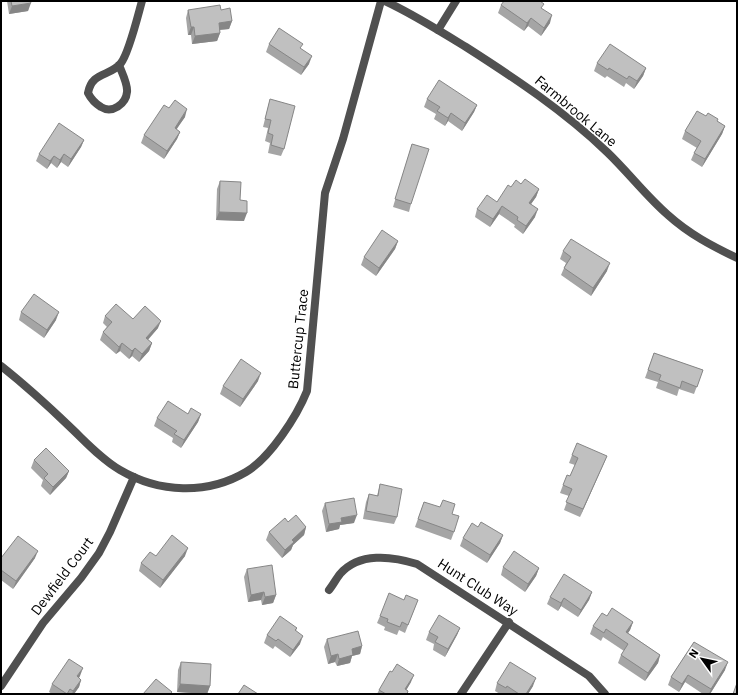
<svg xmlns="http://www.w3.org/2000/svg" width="738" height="695" font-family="'IBM Plex Sans',sans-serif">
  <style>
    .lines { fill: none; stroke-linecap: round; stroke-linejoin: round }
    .street { stroke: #505050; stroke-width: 8 }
    .wall { fill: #a5a5a5 }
    .shaded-wall { fill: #868686 }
    .building { fill: #c0c0c0; stroke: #868686 }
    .labels { text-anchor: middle; stroke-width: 3; stroke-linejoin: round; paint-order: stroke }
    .street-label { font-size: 14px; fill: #000; stroke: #fff }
  </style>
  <rect width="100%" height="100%" fill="#fff"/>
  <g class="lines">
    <g class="street">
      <path d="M 385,1 C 413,14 440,31 466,47 C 516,79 564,111 607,152 C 628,172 646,196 668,215 C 689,234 712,246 737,258"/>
      <path d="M 438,30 L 456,1"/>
      <path d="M 119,65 C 122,73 128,84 127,92 C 126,104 112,114 101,107 C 96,104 91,99 88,93 C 92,71 110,77 121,63 C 129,53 138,15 142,1"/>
      <path d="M 1,366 C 25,385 47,405 69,426 C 85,441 101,459 120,470 C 159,493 207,495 246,472 C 270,458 297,416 307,391 L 325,193 L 343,139 L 381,1"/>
      <path d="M 329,590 C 333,585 336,579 340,574 C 359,552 392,556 417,564 L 589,676 L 605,694"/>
      <path d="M 1,686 L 43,623 L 81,578 L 99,553 L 110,532 L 134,477"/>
      <path d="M 461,694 L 509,622"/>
    </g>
  </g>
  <g class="wall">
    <path d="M 4,1 L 30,1 L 28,11 L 9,14 L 7,1 L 4,2 Z"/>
    <path d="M 501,5 L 543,9 L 550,23 L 541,36 L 528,26 L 524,31 L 498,13 Z"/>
    <path d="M 188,10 L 221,10 L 232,21 L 229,29 L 220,30 L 220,33 L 217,41 L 192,44 L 191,35 L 188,35 L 186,18 Z"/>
    <path d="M 269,44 L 301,49 L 309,64 L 301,75 L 266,52 Z"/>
    <path d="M 597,63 L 646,68 L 643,76 L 634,89 L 626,83 L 624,87 L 607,76 L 605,78 L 594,71 Z"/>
    <path d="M 270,99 L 284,149 L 281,156 L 268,153 L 270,143 L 265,141 L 268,128 L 263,127 Z"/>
    <path d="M 427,99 L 477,105 L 474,112 L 462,131 L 448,121 L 445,126 L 434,119 L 436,114 L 424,107 Z"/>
    <path d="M 169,108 L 185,117 L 176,129 L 180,132 L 177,139 L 164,159 L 141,143 L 144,135 Z"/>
    <path d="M 706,116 L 717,121 L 725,126 L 722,134 L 702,167 L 691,160 L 694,153 L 697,148 L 682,139 L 685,131 Z"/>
    <path d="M 84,140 L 81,147 L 68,167 L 61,162 L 57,168 L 51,163 L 47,169 L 36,161 L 39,154 Z"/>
    <path d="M 412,144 L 411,204 L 409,212 L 393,207 Z"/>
    <path d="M 220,181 L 240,200 L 244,221 L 216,220 L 217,189 Z"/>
    <path d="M 521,184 L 539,189 L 536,197 L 531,204 L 535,217 L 523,234 L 514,227 L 515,225 L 499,214 L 490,227 L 475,217 L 477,209 L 497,202 L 511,187 Z"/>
    <path d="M 398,241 L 395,249 L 376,276 L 361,265 L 364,257 Z"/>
    <path d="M 563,251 L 607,271 L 591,296 L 561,275 L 564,268 L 566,263 L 560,259 Z"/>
    <path d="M 21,312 L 56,320 L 44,338 L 19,320 Z"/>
    <path d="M 105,316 L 133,319 L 158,328 L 148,340 L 152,343 L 149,351 L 139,362 L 132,356 L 129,359 L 120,351 L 116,354 L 100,340 L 103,332 L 107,327 L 103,323 Z"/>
    <path d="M 654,353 L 703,370 L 694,394 L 679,389 L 677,396 L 656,388 L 658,382 L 645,378 Z"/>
    <path d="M 258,381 L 240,407 L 220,394 L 223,386 Z"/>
    <path d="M 188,414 L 201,414 L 198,422 L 181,448 L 172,442 L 173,438 L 154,426 L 157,418 Z"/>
    <path d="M 572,455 L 607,456 L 604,463 L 580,517 L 564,510 L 569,496 L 560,493 L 563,485 L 570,476 L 575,465 L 569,463 Z"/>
    <path d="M 34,460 L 69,471 L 66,478 L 50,495 L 41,486 L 43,480 L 31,468 Z"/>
    <path d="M 380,484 L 397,517 L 394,524 L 363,519 L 366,502 L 369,494 L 377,496 Z"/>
    <path d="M 424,502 L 452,514 L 454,532 L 451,540 L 415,527 Z"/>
    <path d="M 325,503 L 354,523 L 340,525 L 339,529 L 326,532 L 322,511 Z"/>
    <path d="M 288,522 L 306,527 L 304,535 L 293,545 L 291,550 L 282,558 L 266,540 L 269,532 Z"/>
    <path d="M 503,535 L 500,543 L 487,563 L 460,546 L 463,538 Z"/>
    <path d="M 156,556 L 185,556 L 160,588 L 139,571 L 141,563 Z"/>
    <path d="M 1,558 L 35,558 L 13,589 L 1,580 Z"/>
    <path d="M 503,567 L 539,568 L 536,576 L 525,592 L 501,575 Z"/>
    <path d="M 247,569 L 276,595 L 273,603 L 262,605 L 261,600 L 248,602 L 244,577 Z"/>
    <path d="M 592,592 L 589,600 L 578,617 L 561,606 L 558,611 L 547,604 L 550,597 Z"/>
    <path d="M 404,600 L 418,600 L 405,633 L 399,630 L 397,635 L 384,630 L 385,627 L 377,623 L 380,616 Z"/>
    <path d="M 607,616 L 633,622 L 630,630 L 628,633 L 660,655 L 658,663 L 645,681 L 618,663 L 621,655 L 624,651 L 603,637 L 601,641 L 590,634 L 593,626 Z"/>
    <path d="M 297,628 L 296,631 L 300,644 L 290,657 L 275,646 L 273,649 L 264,643 L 267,635 Z"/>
    <path d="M 460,628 L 457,635 L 445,657 L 433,650 L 434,644 L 426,640 L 429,632 Z"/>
    <path d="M 327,639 L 362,646 L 360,654 L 352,656 L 350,663 L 337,666 L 335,662 L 328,664 L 324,647 Z"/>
    <path d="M 694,642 L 725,670 L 710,694 L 703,694 L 685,682 L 679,692 L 668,685 L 671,677 Z"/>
    <path d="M 181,662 L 210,686 L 207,694 L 177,692 L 178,670 Z"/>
    <path d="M 80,676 L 79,678 L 81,680 L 79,687 L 74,694 L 52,694 L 49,692 L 52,684 Z"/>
    <path d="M 411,682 L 406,690 L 408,691 L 407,694 L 377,694 L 379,690 Z"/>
    <path d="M 497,683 L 533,686 L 528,694 L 500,694 L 495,691 Z"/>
  </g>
  <g class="shaded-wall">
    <path d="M 31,3 L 28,11 L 9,14 L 12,6 Z"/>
    <path d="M 552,15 L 550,23 L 541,36 L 544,28 Z"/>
    <path d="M 531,18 L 528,26 L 524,31 L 527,23 Z"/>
    <path d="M 232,21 L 229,29 L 216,30 L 219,23 Z"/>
    <path d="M 191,27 L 194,27 L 191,35 L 188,35 Z"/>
    <path d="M 220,33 L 217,41 L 192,44 L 195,36 Z"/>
    <path d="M 312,56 L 309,64 L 301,75 L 304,67 Z"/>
    <path d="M 646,68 L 643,76 L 634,89 L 637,81 Z"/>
    <path d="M 477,105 L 474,112 L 462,131 L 465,123 Z"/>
    <path d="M 187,109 L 185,117 L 172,136 L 175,128 Z"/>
    <path d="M 451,113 L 448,121 L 445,126 L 448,118 Z"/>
    <path d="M 725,126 L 722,134 L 702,167 L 705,159 Z"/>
    <path d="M 180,132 L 177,139 L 164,159 L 167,151 Z"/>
    <path d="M 84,140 L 81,147 L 68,167 L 71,159 Z"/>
    <path d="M 64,154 L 61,162 L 57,168 L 60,160 Z"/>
    <path d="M 54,156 L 51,163 L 47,169 L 50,161 Z"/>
    <path d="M 539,189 L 536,197 L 526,211 L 529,203 Z"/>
    <path d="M 502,206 L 499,214 L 490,227 L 493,219 Z"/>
    <path d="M 538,209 L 535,217 L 523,234 L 526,226 Z"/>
    <path d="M 219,212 L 247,213 L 244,221 L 216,220 Z"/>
    <path d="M 398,241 L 395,249 L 376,276 L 379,268 Z"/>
    <path d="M 610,263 L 607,271 L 591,296 L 593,288 Z"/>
    <path d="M 59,312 L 56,320 L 44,338 L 47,330 Z"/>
    <path d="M 161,321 L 158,328 L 143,345 L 146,338 Z"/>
    <path d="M 122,343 L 120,351 L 116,354 L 119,347 Z"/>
    <path d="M 152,343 L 149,351 L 139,362 L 142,354 Z"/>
    <path d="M 135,348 L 132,356 L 129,359 L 132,351 Z"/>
    <path d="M 261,373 L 258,381 L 240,407 L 243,399 Z"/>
    <path d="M 201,414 L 198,422 L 181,448 L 184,440 Z"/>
    <path d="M 607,456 L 604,463 L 580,517 L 583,509 Z"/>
    <path d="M 69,471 L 66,478 L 50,495 L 53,487 Z"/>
    <path d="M 357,515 L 354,523 L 340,525 L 339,529 L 326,532 L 329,524 L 341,518 Z"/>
    <path d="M 306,527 L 304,535 L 293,545 L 291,550 L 282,558 L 285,550 L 292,540 Z"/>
    <path d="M 503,535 L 500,543 L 487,563 L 490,555 Z"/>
    <path d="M 188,548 L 185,556 L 160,588 L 163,580 Z"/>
    <path d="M 38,551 L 35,558 L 13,589 L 16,581 Z"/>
    <path d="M 539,568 L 536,576 L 525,592 L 528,584 Z"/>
    <path d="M 264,592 L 261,600 L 248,602 L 251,595 Z"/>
    <path d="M 592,592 L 589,600 L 578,617 L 581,610 Z"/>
    <path d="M 276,595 L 273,603 L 262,605 L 265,597 Z"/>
    <path d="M 564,598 L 561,606 L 558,611 L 561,603 Z"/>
    <path d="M 633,622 L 630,630 L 623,640 L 626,632 Z"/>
    <path d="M 460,628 L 457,635 L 445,657 L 448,649 Z"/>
    <path d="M 303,636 L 300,644 L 290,657 L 293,650 Z"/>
    <path d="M 362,646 L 360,654 L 352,656 L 350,663 L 337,666 L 339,659 L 352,649 Z"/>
    <path d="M 338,654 L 335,662 L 328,664 L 331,656 Z"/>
    <path d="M 660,655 L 658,663 L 645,681 L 648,673 Z"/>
    <path d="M 728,662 L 725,670 L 710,694 L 709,694 L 711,689 Z"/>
    <path d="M 83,668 L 80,676 L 74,684 L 77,676 Z"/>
    <path d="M 414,675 L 411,682 L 404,694 L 405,689 Z"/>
    <path d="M 688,675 L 685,682 L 679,692 L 682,684 Z"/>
    <path d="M 536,678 L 533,686 L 528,694 L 526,694 Z"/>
    <path d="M 81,680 L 79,687 L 74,694 L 72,694 L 73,691 Z"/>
    <path d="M 180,684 L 210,686 L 207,694 L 177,692 Z"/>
  </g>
  <g class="building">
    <path d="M 11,1 L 30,1 L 31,3 L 12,6 Z"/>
    <path d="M 504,1 L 540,1 L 544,4 L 541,8 L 552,15 L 544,28 L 531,18 L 527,23 L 501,5 Z"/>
    <path d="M 220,5 L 221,10 L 230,8 L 232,21 L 219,23 L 220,33 L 195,36 L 194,27 L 191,27 L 188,10 Z"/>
    <path d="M 279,28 L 303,44 L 300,48 L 312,56 L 304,67 L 269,44 Z"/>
    <path d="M 610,44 L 646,68 L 637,81 L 629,76 L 627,79 L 609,68 L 608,70 L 597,63 Z"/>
    <path d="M 439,80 L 477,105 L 465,123 L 451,113 L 448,118 L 437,111 L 440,107 L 427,99 Z"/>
    <path d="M 270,99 L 295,106 L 284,149 L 271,145 L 273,135 L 268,133 L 271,120 L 265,119 Z"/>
    <path d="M 175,100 L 187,109 L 175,128 L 180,132 L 167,151 L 144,135 L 164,105 L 169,108 Z"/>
    <path d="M 697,111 L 706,116 L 708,113 L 718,119 L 717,121 L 725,126 L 705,159 L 694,153 L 701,141 L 685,131 Z"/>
    <path d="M 59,123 L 84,140 L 71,159 L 64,154 L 60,160 L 54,156 L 50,161 L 39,154 Z"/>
    <path d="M 412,144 L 429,149 L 411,204 L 395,199 Z"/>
    <path d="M 525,179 L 539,189 L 529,203 L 538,209 L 526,226 L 517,220 L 518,217 L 502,206 L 493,219 L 477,209 L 487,195 L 497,202 L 508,185 L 511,187 L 516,180 L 521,184 Z"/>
    <path d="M 220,181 L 241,182 L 240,200 L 247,201 L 247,213 L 219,212 Z"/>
    <path d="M 382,230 L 398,241 L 379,268 L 364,257 Z"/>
    <path d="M 571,239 L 610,263 L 593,288 L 564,268 L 571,257 L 563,251 Z"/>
    <path d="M 34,294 L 59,312 L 47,330 L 21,312 Z"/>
    <path d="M 116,304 L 133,319 L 145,306 L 161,321 L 146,338 L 152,343 L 142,354 L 135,348 L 132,351 L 122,343 L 119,347 L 103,332 L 112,322 L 105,316 Z"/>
    <path d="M 654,353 L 703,370 L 697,387 L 682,381 L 680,388 L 659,380 L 661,375 L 648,370 Z"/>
    <path d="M 241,359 L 261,373 L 243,399 L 223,386 Z"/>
    <path d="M 168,401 L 188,414 L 191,408 L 201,414 L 184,440 L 174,434 L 177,431 L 157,418 Z"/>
    <path d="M 577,443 L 607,456 L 583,509 L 566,502 L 572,489 L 563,485 L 567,475 L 570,476 L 578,458 L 572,455 Z"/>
    <path d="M 46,448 L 69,471 L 53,487 L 44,478 L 48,474 L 34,460 Z"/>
    <path d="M 380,484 L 402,489 L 397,517 L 366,511 L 369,494 L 378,496 Z"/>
    <path d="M 354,498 L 357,515 L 341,518 L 342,522 L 329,524 L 325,503 Z"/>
    <path d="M 443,500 L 455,504 L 452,514 L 459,516 L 454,532 L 418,519 L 424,502 L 440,507 Z"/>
    <path d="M 296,515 L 306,527 L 292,540 L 294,542 L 285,550 L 269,532 L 285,518 L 288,522 Z"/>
    <path d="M 481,522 L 503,535 L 490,555 L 463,538 L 472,523 L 478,527 Z"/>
    <path d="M 172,535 L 188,548 L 163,580 L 141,563 L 150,552 L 156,556 Z"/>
    <path d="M 18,536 L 38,551 L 16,581 L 1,570 L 1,558 Z"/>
    <path d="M 514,551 L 539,568 L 528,584 L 503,567 Z"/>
    <path d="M 272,565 L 276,595 L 265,597 L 264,592 L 251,595 L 247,569 Z"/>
    <path d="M 564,574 L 592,592 L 581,610 L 564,598 L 561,603 L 550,597 Z"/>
    <path d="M 389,593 L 404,600 L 406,595 L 418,600 L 408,625 L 402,622 L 400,627 L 387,622 L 388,619 L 380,616 Z"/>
    <path d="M 612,608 L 633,622 L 626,632 L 660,655 L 648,673 L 621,655 L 628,644 L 606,629 L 604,633 L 593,626 L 602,613 L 607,616 Z"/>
    <path d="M 439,615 L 460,628 L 448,649 L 435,642 L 438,637 L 429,632 Z"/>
    <path d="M 280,616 L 297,628 L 295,630 L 303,636 L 293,650 L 278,639 L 276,641 L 267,635 Z"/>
    <path d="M 358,631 L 362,646 L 352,649 L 353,655 L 339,659 L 338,654 L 331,656 L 327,639 Z"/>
    <path d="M 694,642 L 728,662 L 711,689 L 688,675 L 682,684 L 671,677 Z"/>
    <path d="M 69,659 L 83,668 L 77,676 L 81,680 L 73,691 L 70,689 L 67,694 L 52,684 Z"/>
    <path d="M 181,662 L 211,664 L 210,686 L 180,684 Z"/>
    <path d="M 510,662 L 536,678 L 526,694 L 519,694 L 507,686 L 506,688 L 497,683 Z"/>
    <path d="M 397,664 L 414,675 L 405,689 L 408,691 L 407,694 L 386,694 L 379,690 L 390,671 L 392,672 Z"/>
    <path d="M 156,679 L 172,692 L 170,694 L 143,694 Z"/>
    <path d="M 737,683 L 737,694 L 733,694 Z"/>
    <path d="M 244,685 L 258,694 L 238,694 Z"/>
  </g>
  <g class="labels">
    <g class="street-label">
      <text transform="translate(576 111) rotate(40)" y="5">Farmbrook Lane</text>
      <text transform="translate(298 339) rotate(-84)" y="5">Buttercup Trace</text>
      <text transform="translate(62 576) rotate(-53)" y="5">Dewfield Court</text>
      <text transform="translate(478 587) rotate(33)" y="5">Hunt Club Way</text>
    </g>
  </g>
  <rect width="738" height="695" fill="none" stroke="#000000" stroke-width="4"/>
  <g transform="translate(702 659) rotate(303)" stroke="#ffffff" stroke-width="3" paint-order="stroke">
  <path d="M0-3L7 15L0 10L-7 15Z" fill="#000000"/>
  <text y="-6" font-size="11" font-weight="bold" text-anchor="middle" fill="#000000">N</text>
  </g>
</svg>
